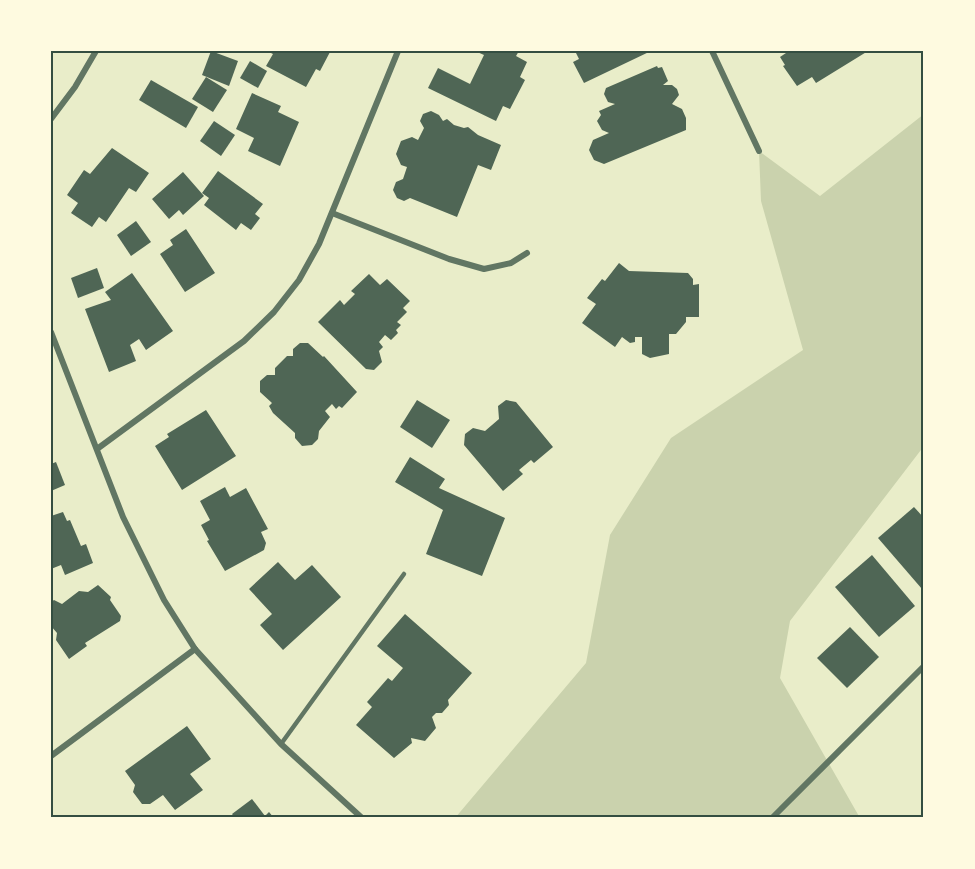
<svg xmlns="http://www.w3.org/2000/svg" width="975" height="869" font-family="Quicksand,sans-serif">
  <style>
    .green { fill: #cad2ad }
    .building { fill: #4f6655 }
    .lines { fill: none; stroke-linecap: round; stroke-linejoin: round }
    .service { stroke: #617663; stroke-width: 4.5 }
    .minor { stroke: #617663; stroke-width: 6 }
    .neatline { fill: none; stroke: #344e41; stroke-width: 2 }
  </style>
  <rect width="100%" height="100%" fill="#e9edc9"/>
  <path class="green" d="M 924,114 L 924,446 L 790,621 L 780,678 L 860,818 L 455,818 L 586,663 L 610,535 L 671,438 L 803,350 L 761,201 L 759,151 L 820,196 Z"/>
  <g class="building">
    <path d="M 211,51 L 238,61 L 229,86 L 202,75 Z"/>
    <path d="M 267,51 L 327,51 L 330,52 L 320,71 L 316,69 L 306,87 L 266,66 L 273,54 Z"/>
    <path d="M 475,51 L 519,51 L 516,56 L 527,62 L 520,77 L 525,80 L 510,109 L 503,106 L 496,121 L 428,88 L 438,68 L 470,84 L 484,55 Z"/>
    <path d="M 575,51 L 651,51 L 584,83 L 573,62 L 579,59 Z"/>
    <path d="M 785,51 L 868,51 L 816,83 L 812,77 L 797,86 L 783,66 L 785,65 L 780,57 L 786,53 Z"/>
    <path d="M 250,61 L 267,71 L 258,88 L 240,78 Z"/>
    <path d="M 657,66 L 658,68 L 662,67 L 668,81 L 663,85 L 672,85 L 677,89 L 679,95 L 672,104 L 682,109 L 686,118 L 686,130 L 604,164 L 594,160 L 589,150 L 593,140 L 609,133 L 602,130 L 597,121 L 601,115 L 599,111 L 615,104 L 608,102 L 604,94 L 606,88 Z"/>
    <path d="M 206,77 L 227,90 L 213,112 L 192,99 Z"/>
    <path d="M 151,80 L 198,107 L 186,128 L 139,100 Z"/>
    <path d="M 252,93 L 281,106 L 278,112 L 299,122 L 280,166 L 248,151 L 254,138 L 236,129 Z"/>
    <path d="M 431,111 L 439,115 L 443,121 L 447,119 L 454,125 L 464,128 L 468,127 L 478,135 L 501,145 L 491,170 L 478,165 L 457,217 L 410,198 L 404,201 L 397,198 L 393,190 L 396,182 L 403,179 L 407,167 L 401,165 L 396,154 L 401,141 L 412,137 L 418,140 L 424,128 L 420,121 L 423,114 Z"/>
    <path d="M 214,121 L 235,135 L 221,156 L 200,141 Z"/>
    <path d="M 112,148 L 149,173 L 136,192 L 129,188 L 106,222 L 99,217 L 92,227 L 71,213 L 78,203 L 67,195 L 84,170 L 90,174 Z"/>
    <path d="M 218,171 L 263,204 L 255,214 L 260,218 L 251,230 L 241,223 L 236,230 L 204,205 L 209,198 L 202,193 Z"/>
    <path d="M 183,172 L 204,196 L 183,215 L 179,210 L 169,219 L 152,199 Z"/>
    <path d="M 136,221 L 151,242 L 131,256 L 117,235 Z"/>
    <path d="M 186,229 L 215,273 L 185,292 L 160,254 L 173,245 L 170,240 Z"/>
    <path d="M 619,263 L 629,271 L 688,273 L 693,279 L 693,285 L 699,284 L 699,317 L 686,317 L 686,322 L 676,334 L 669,334 L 669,354 L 650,358 L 642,354 L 642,337 L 635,337 L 635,342 L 630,343 L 622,337 L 615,347 L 582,323 L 596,304 L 587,298 L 602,279 L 605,281 Z"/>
    <path d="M 97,268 L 104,288 L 78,298 L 71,278 Z"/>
    <path d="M 132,273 L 173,331 L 146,350 L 139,339 L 130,345 L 136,361 L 109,372 L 85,309 L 111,300 L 105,292 Z"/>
    <path d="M 369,274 L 380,285 L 387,279 L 410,301 L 403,308 L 407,312 L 397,322 L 401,325 L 396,330 L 398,333 L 391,340 L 385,335 L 379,342 L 383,347 L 379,351 L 382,362 L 374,370 L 366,369 L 318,322 L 340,300 L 344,305 L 355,294 L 351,291 Z"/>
    <path d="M 300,343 L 308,343 L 323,357 L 324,356 L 357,392 L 342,408 L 339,406 L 336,409 L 332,404 L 325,411 L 330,417 L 319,431 L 318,439 L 312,445 L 302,446 L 295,438 L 295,433 L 273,413 L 269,406 L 272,403 L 260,392 L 260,381 L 267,375 L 275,375 L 275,368 L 287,356 L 293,356 L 293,349 Z"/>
    <path d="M 417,400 L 450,420 L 432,448 L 400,427 Z"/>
    <path d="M 506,400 L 516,402 L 553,447 L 534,463 L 531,460 L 519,470 L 523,474 L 503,491 L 464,445 L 465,434 L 473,428 L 485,431 L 499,419 L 498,406 Z"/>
    <path d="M 206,410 L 236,456 L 182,490 L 155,446 L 169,437 L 167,434 Z"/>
    <path d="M 410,457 L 445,479 L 439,488 L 505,518 L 482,576 L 426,554 L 443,510 L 395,482 Z"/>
    <path d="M 56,462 L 65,485 L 51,491 L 51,464 Z"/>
    <path d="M 225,487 L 230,497 L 246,488 L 268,529 L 261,532 L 266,543 L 264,550 L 225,571 L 207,541 L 209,540 L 201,525 L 210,520 L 200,501 Z"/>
    <path d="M 914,507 L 924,518 L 924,587 L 922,589 L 878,538 Z"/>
    <path d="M 63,512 L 67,521 L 70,520 L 81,546 L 86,544 L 93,563 L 65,575 L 61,565 L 51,569 L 51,516 Z"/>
    <path d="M 872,555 L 915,606 L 879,637 L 835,587 Z"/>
    <path d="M 278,562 L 295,580 L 312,565 L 341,597 L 283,650 L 260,625 L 272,614 L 249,589 Z"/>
    <path d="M 98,585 L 111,597 L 110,600 L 121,616 L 120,621 L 85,643 L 87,646 L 69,659 L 56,640 L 57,633 L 51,626 L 51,602 L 54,600 L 62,604 L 79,591 L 88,592 Z"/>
    <path d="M 405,614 L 472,673 L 448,700 L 449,705 L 442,713 L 436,713 L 432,717 L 436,728 L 425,741 L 411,738 L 412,743 L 394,758 L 356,725 L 372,707 L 367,702 L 388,678 L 392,681 L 403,668 L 377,646 Z"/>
    <path d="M 850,627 L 879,657 L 847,688 L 817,658 Z"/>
    <path d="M 187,726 L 211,759 L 190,774 L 203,790 L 175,810 L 163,795 L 150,804 L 142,804 L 133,792 L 135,785 L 125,771 Z"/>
    <path d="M 252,799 L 265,816 L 269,812 L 274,818 L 235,818 L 232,814 Z"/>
  </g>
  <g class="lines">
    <path class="service" d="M 281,744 L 404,574"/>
    <g class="minor">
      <path d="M 712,51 L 759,151"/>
      <path d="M 51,119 L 75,87 L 96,51"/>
      <path d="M 332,213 L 449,259 L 484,269 L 511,263 L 527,253"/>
      <path d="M 51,332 L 123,517 L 164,600 L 195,649 L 281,744 L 362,818"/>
      <path d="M 97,449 L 244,341 L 274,312 L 299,280 L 319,244 L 398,51"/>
      <path d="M 51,756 L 195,649"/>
      <path d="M 772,818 L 924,666"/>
    </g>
  </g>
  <rect width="975" height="869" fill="none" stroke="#fefae0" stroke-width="105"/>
  <rect x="52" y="52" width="870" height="764" class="neatline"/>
</svg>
